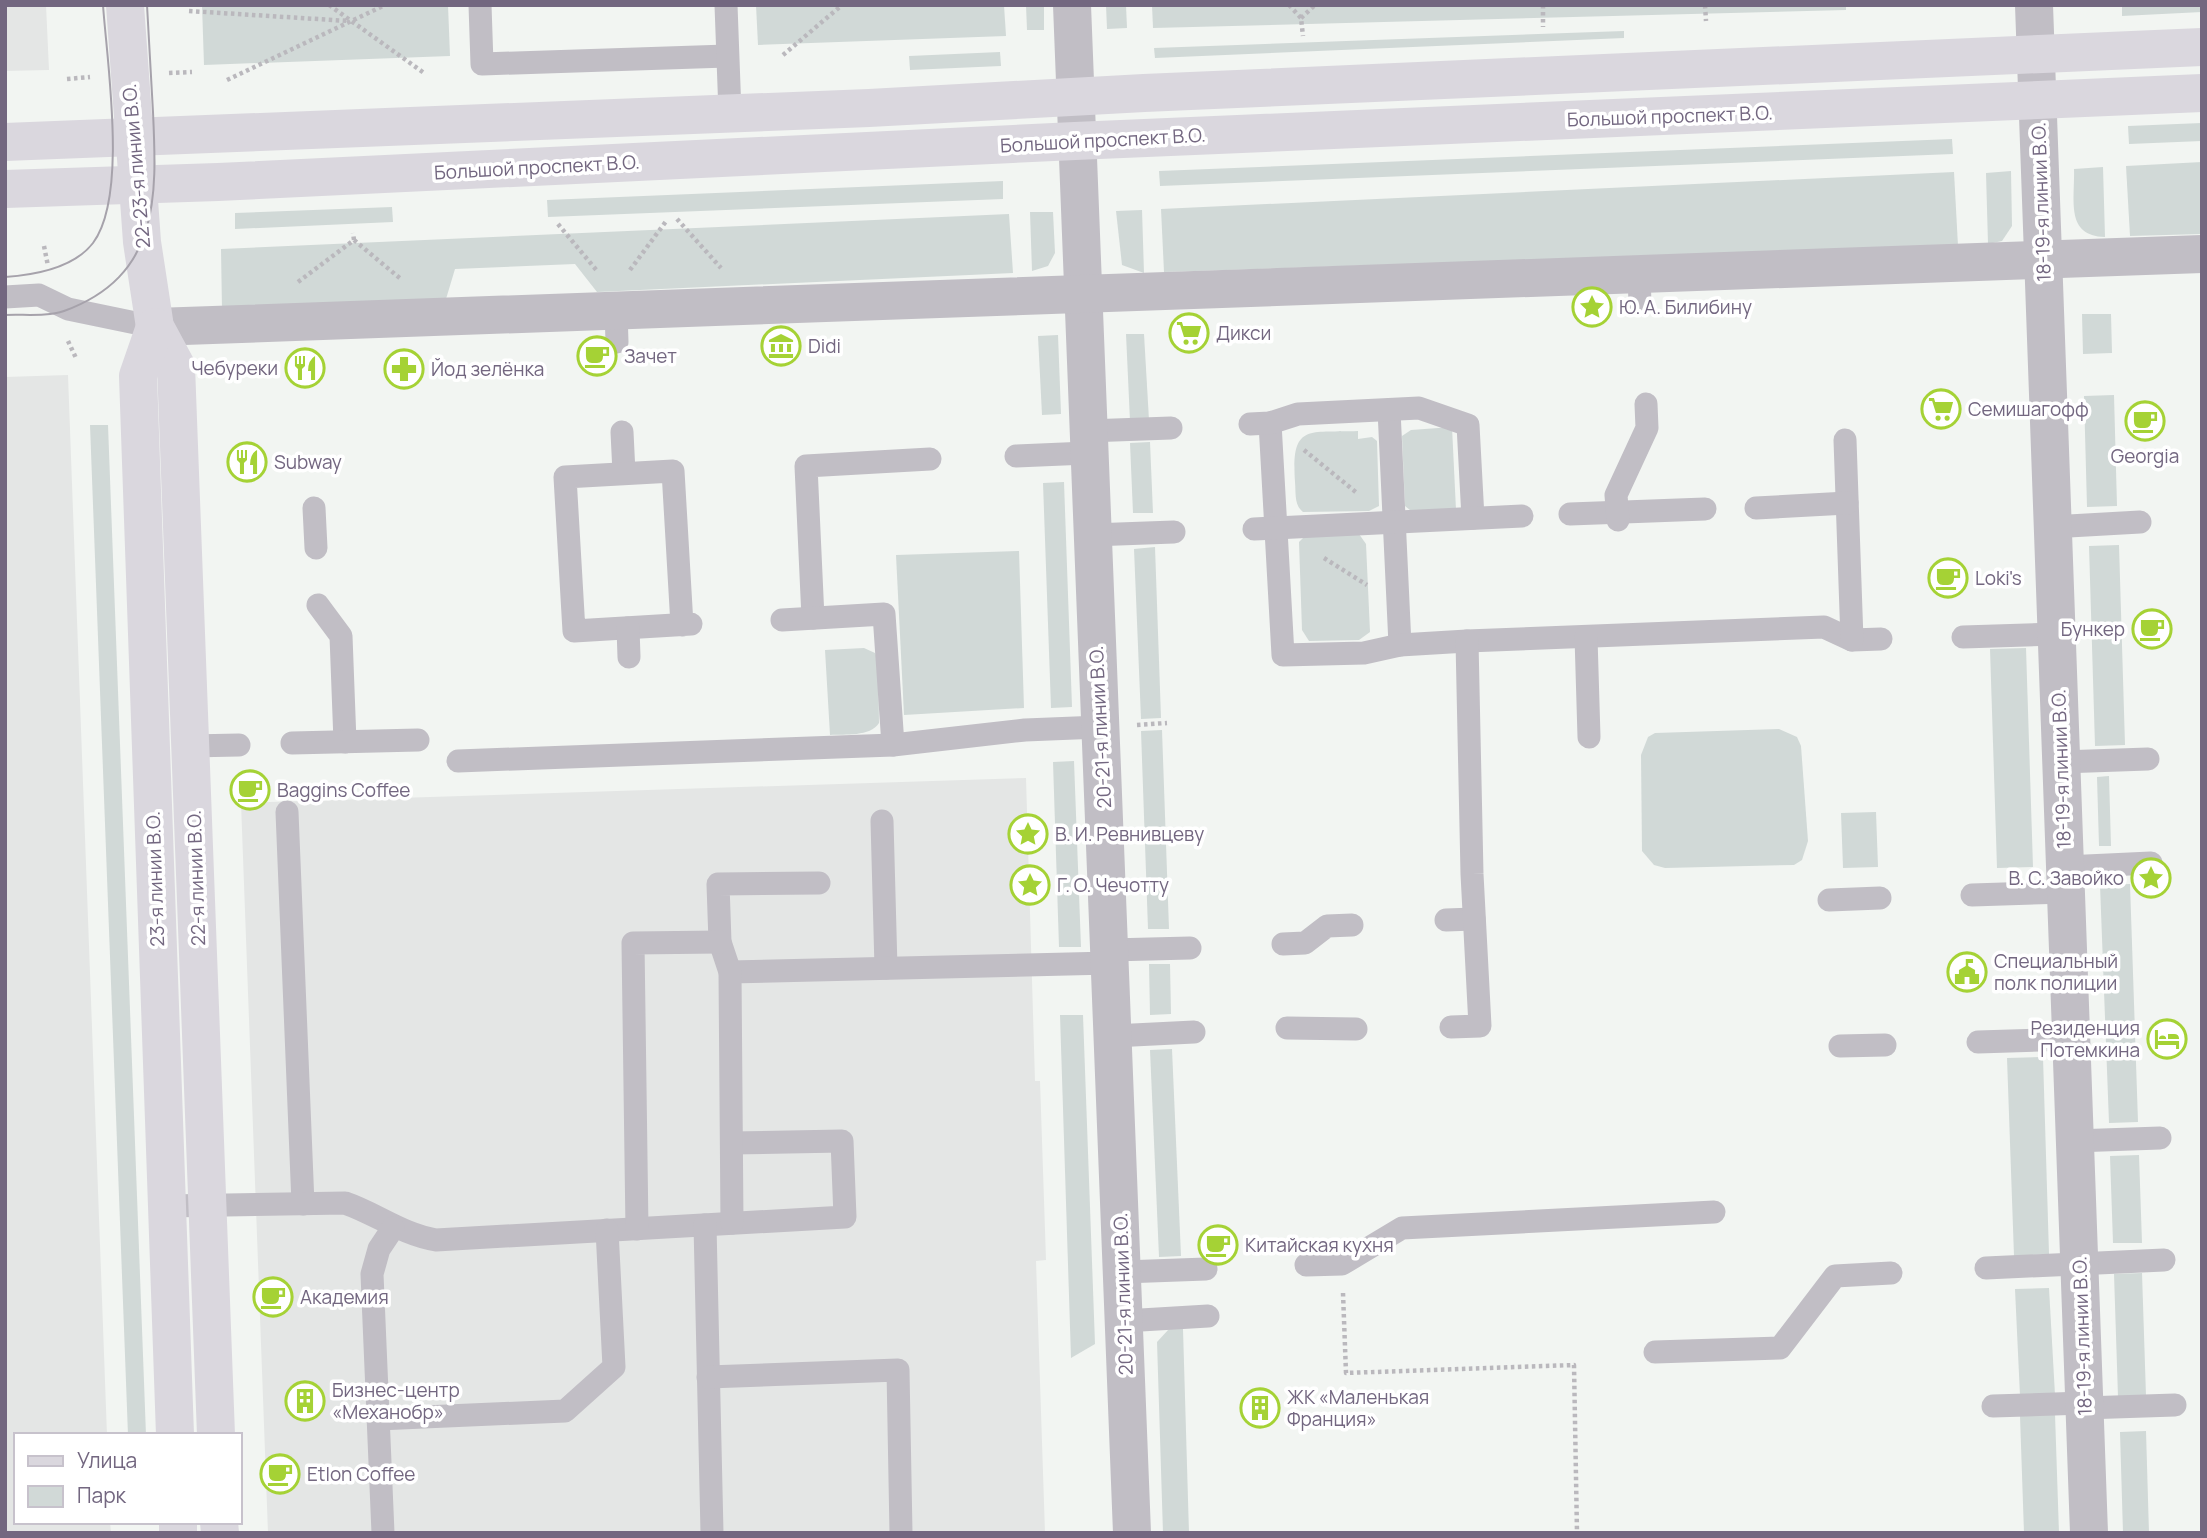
<svg xmlns="http://www.w3.org/2000/svg" width="2207" height="1538" font-family="Manrope,sans-serif">
  <style>
    .built { fill: #e4e6e5 }
    .green { fill: #d1d9d7 }
    .lines { fill: none; stroke-linecap: round; stroke-linejoin: round }
    .path { stroke: #bab8bd; stroke-width: 4.5; stroke-dasharray: 3.5 3.5; stroke-linecap: butt }
    .lane { stroke: #c1bec5; stroke-width: 23 }
    .street { stroke: #c1bec5; stroke-width: 38 }
    .secondary { stroke: #dad7de; stroke-width: 38 }
    .tram { stroke: #a6a2ab; stroke-width: 2 }
    .labels { text-anchor: middle; stroke-width: 7; stroke-linejoin: round; paint-order: stroke }
    .street-label { font-size: 19px; fill: #736780; stroke: #fff }
    .poi-label { font-size: 19px; fill: #736780; stroke: #fff; text-anchor: start }
  </style>
  <rect width="100%" height="100%" fill="#f2f5f2"/>
  <g class="built">
    <path d="M 5,5 L 46,5 L 49,70 L 5,71 Z"/>
    <path d="M 68,375 L 107,1435 L 16,1435 L 16,1522 L 110,1522 L 111,1533 L 5,1533 L 5,377 Z"/>
    <path d="M 1026,778 L 1035,1081 L 1040,1081 L 1046,1260 L 1036,1261 L 1045,1533 L 268,1533 L 241,803 Z"/>
  </g>
  <g class="green">
    <path d="M 202,5 L 448,5 L 450,56 L 204,65 Z"/>
    <path d="M 756,5 L 1004,5 L 1006,36 L 758,45 Z"/>
    <path d="M 1026,5 L 1044,5 L 1044,30 L 1027,30 Z"/>
    <path d="M 1106,5 L 1126,5 L 1127,28 L 1107,29 Z"/>
    <path d="M 1152,5 L 1846,5 L 1846,10 L 1153,28 Z"/>
    <path d="M 2122,5 L 2202,5 L 2202,12 L 2122,16 Z"/>
    <path d="M 1624,31 L 1624,38 L 1155,58 L 1154,48 Z"/>
    <path d="M 1000,52 L 1001,66 L 910,70 L 909,56 Z"/>
    <path d="M 2202,123 L 2202,141 L 2129,144 L 2128,126 Z"/>
    <path d="M 1952,139 L 1953,154 L 1160,186 L 1159,171 Z"/>
    <path d="M 2202,162 L 2202,234 L 2130,236 L 2126,166 Z"/>
    <path d="M 2103,167 L 2105,237 C 2065,236 2075,200 2074,169 Z"/>
    <path d="M 2011,171 L 2012,226 L 2002,241 L 1988,244 L 1986,173 Z"/>
    <path d="M 1954,172 L 1958,246 L 1164,272 L 1161,209 Z"/>
    <path d="M 1003,181 L 1003,199 L 548,217 L 547,200 Z"/>
    <path d="M 392,207 L 393,222 L 235,229 L 235,213 Z"/>
    <path d="M 1142,210 L 1144,273 L 1122,265 L 1116,211 Z"/>
    <path d="M 1030,212 L 1053,212 L 1055,253 L 1048,266 L 1032,271 Z"/>
    <path d="M 1009,214 L 1013,273 L 597,292 L 575,264 L 455,269 L 446,299 L 222,310 L 221,249 Z"/>
    <path d="M 2082,314 L 2111,314 L 2112,353 L 2083,354 Z"/>
    <path d="M 1126,334 L 1144,334 L 1149,420 L 1130,421 Z"/>
    <path d="M 1058,335 L 1061,414 L 1042,415 L 1038,336 Z"/>
    <path d="M 2114,395 L 2117,506 L 2087,507 L 2084,396 Z"/>
    <path d="M 90,425 L 108,425 L 146,1435 L 128,1435 Z"/>
    <path d="M 1452,427 L 1456,510 L 1410,510 L 1405,506 L 1402,436 L 1411,430 Z"/>
    <path d="M 1358,431 L 1358,439 L 1372,437 L 1377,441 L 1379,506 L 1369,511 L 1303,512 C 1294,505 1296,493 1295,482 C 1291,423 1308,433 1358,431 Z"/>
    <path d="M 1150,442 L 1153,513 L 1133,513 L 1130,443 Z"/>
    <path d="M 1064,482 L 1072,707 L 1051,708 L 1043,483 Z"/>
    <path d="M 1359,534 L 1366,544 L 1370,632 L 1359,640 L 1309,641 L 1302,630 L 1299,542 L 1304,537 Z"/>
    <path d="M 2119,545 L 2125,745 L 2095,746 L 2089,546 Z"/>
    <path d="M 1155,547 L 1161,718 L 1141,719 L 1134,549 Z"/>
    <path d="M 1019,551 L 1024,708 L 904,715 L 896,555 Z"/>
    <path d="M 864,648 L 875,653 L 878,660 L 879,723 C 870,737 845,734 830,735 L 825,650 Z"/>
    <path d="M 2026,648 L 2033,867 L 1997,868 L 1990,649 Z"/>
    <path d="M 1779,729 L 1797,737 L 1801,746 L 1808,841 L 1802,860 L 1794,865 L 1665,868 L 1654,865 L 1642,851 L 1641,755 L 1648,737 L 1655,733 Z"/>
    <path d="M 1162,730 L 1169,929 L 1148,929 L 1141,731 Z"/>
    <path d="M 1074,761 L 1081,947 L 1059,947 L 1053,762 Z"/>
    <path d="M 2109,776 L 2111,846 L 2099,846 L 2097,777 Z"/>
    <path d="M 1876,812 L 1878,867 L 1843,868 L 1841,813 Z"/>
    <path d="M 2130,884 L 2138,1122 L 2109,1123 L 2100,885 Z"/>
    <path d="M 1149,964 L 1170,964 L 1171,1014 L 1150,1015 Z"/>
    <path d="M 1060,1015 L 1083,1015 L 1095,1344 L 1071,1358 Z"/>
    <path d="M 1172,1049 L 1181,1256 L 1159,1257 L 1150,1050 Z"/>
    <path d="M 2043,1057 L 2049,1254 L 2014,1256 L 2007,1058 Z"/>
    <path d="M 2139,1155 L 2142,1243 L 2113,1243 L 2110,1156 Z"/>
    <path d="M 2142,1273 L 2146,1396 L 2118,1397 L 2114,1274 Z"/>
    <path d="M 2049,1288 L 2055,1395 L 2020,1396 L 2015,1289 Z"/>
    <path d="M 1169,1329 L 1183,1329 L 1189,1533 L 1163,1533 L 1157,1342 Z"/>
    <path d="M 2055,1414 L 2059,1533 L 2024,1533 L 2020,1416 Z"/>
    <path d="M 2146,1431 L 2149,1533 L 2123,1533 L 2120,1432 Z"/>
  </g>
  <g class="lines">
    <g class="path">
      <path d="M 329,5 L 424,73"/>
      <path d="M 1289,5 L 1301,18 L 1303,36"/>
      <path d="M 1543,5 L 1543,27"/>
      <path d="M 1705,5 L 1706,21"/>
      <path d="M 189,11 L 349,21"/>
      <path d="M 1301,18 L 1315,5"/>
      <path d="M 783,55 L 842,5"/>
      <path d="M 169,73 L 192,72"/>
      <path d="M 67,79 L 90,77"/>
      <path d="M 227,80 L 385,5"/>
      <path d="M 677,219 L 721,268"/>
      <path d="M 558,224 L 598,272"/>
      <path d="M 354,240 L 402,280"/>
      <path d="M 44,246 L 48,266"/>
      <path d="M 630,270 L 667,220"/>
      <path d="M 298,282 L 354,240 L 353,233"/>
      <path d="M 68,341 L 76,358"/>
      <path d="M 1304,450 L 1357,493"/>
      <path d="M 1324,558 L 1367,585"/>
      <path d="M 1137,725 L 1167,723"/>
      <path d="M 1343,1293 L 1346,1373 L 1574,1365 L 1577,1533"/>
    </g>
    <g class="lane">
      <path d="M 480,5 L 482,64 L 727,56"/>
      <path d="M 726,5 L 730,113"/>
      <path d="M 1639,273 L 1640,305"/>
      <path d="M 5,297 L 39,295 L 68,309 L 155,327"/>
      <path d="M 616,311 L 617,342"/>
      <path d="M 1389,410 L 1400,645"/>
      <path d="M 1270,423 L 1283,655 L 1364,653 L 1400,645 L 1467,641 L 1824,627 L 1852,640 L 1881,639"/>
      <path d="M 1250,424 L 1270,423 L 1298,414 L 1419,408 L 1468,425 L 1473,518"/>
      <path d="M 1087,431 L 1171,428"/>
      <path d="M 622,432 L 624,473"/>
      <path d="M 1845,440 L 1852,640"/>
      <path d="M 1016,456 L 1087,453"/>
      <path d="M 314,508 L 316,548"/>
      <path d="M 1756,508 L 1847,503"/>
      <path d="M 1570,514 L 1705,509"/>
      <path d="M 1618,520 L 1616,495 L 1647,428 L 1646,404"/>
      <path d="M 2051,527 L 2140,522"/>
      <path d="M 1254,529 L 1522,516"/>
      <path d="M 1091,535 L 1174,532"/>
      <path d="M 318,605 L 341,636 L 345,742"/>
      <path d="M 813,618 L 806,466 L 930,459"/>
      <path d="M 782,620 L 884,614 L 893,745"/>
      <path d="M 682,625 L 673,471 L 565,477 L 574,631 L 691,624"/>
      <path d="M 628,628 L 629,657"/>
      <path d="M 1586,637 L 1589,737"/>
      <path d="M 1963,637 L 2055,634"/>
      <path d="M 292,743 L 418,740"/>
      <path d="M 190,746 L 239,745"/>
      <path d="M 458,761 L 893,745 L 1025,730 L 1100,727"/>
      <path d="M 2061,762 L 2148,759"/>
      <path d="M 287,812 L 303,1204"/>
      <path d="M 882,821 L 886,968"/>
      <path d="M 2065,867 L 2151,863"/>
      <path d="M 1972,895 L 2066,892"/>
      <path d="M 1829,900 L 1880,898"/>
      <path d="M 1446,920 L 1474,919"/>
      <path d="M 1283,944 L 1305,943 L 1327,926 L 1352,925"/>
      <path d="M 1110,950 L 1190,948"/>
      <path d="M 730,972 L 1110,963"/>
      <path d="M 1451,1027 L 1480,1026 L 1472,874 L 1467,641"/>
      <path d="M 1287,1028 L 1356,1029"/>
      <path d="M 1113,1036 L 1194,1032"/>
      <path d="M 1978,1042 L 2071,1039"/>
      <path d="M 1840,1046 L 1885,1045"/>
      <path d="M 2074,1141 L 2160,1138"/>
      <path d="M 167,1206 L 345,1203 C 377,1214 401,1234 436,1240 L 845,1217 L 842,1141 L 732,1143"/>
      <path d="M 732,1223 L 730,972 L 720,942 L 718,884 L 819,883"/>
      <path d="M 705,1225 L 712,1533"/>
      <path d="M 637,1229 L 633,943 L 720,942"/>
      <path d="M 1306,1265 L 1342,1264 L 1402,1228 L 1714,1212"/>
      <path d="M 1986,1268 L 2164,1260"/>
      <path d="M 1123,1272 L 1206,1269"/>
      <path d="M 1124,1321 L 1208,1316"/>
      <path d="M 1655,1352 L 1780,1348 L 1835,1276 L 1891,1273"/>
      <path d="M 708,1377 L 898,1370 L 901,1533"/>
      <path d="M 1993,1406 L 2084,1403"/>
      <path d="M 2084,1408 L 2175,1405"/>
      <path d="M 378,1419 L 565,1411 L 614,1367 L 607,1230"/>
      <path d="M 383,1533 L 372,1274 L 379,1249 L 393,1228"/>
    </g>
    <g class="street">
      <path d="M 1072,5 L 1132,1533"/>
      <path d="M 2034,5 L 2089,1533"/>
      <path d="M 155,327 L 2202,254"/>
    </g>
    <g class="secondary">
      <path d="M 125,5 L 142,242 L 155,327 L 176,366 L 216,1435"/>
      <path d="M 5,142 L 869,108 L 1144,93 L 2202,47"/>
      <path d="M 5,189 L 218,182 L 1075,141 L 2202,93"/>
      <path d="M 155,327 L 138,376 L 175,1435"/>
      <path d="M 178,1522 L 178,1533"/>
      <path d="M 219,1522 L 220,1533"/>
    </g>
    <g class="tram">
      <path d="M 5,277 C 34,275 73,269 93,243 C 128,196 107,63 103,5"/>
      <path d="M 5,315 C 23,314 47,317 64,311 C 160,276 157,197 153,112 C 151,76 149,41 147,5"/>
    </g>
  </g>
  <defs>
    <g id="sight-ring" transform="scale(2.0125)"><circle r="9.5" fill="#fff" stroke="#a5d235" stroke-width="1.5"/><path d="M0-6L1.8-2.2L6-1.7L2.9 1.2L3.7 5.4L0 3.3L-3.7 5.4L-2.9 1.2L-6-1.7L-1.8-2.2Z" fill="#a5d235"/></g>
    <g id="supermarket-ring" transform="scale(2.0125)"><circle r="9.5" fill="#fff" stroke="#a5d235" stroke-width="1.5"/><path d="M-6-5.5h2.5l.6 2H6L4.5 2H-2.5L-4.4-4H-6ZM-1.5 3.2a1.3 1.3 0 1 0 .1 0ZM3 3.2a1.3 1.3 0 1 0 .1 0Z" fill="#a5d235"/></g>
    <g id="museum-ring" transform="scale(2.0125)"><circle r="9.5" fill="#fff" stroke="#a5d235" stroke-width="1.5"/><path d="M0-6L6-3V-2H-6V-3ZM-5-1h2V3h-2ZM-1-1h2V3h-2ZM3-1h2V3H3ZM-6 4H6V6H-6Z" fill="#a5d235"/></g>
    <g id="cafe-ring" transform="scale(2.0125)"><circle r="9.5" fill="#fff" stroke="#a5d235" stroke-width="1.5"/><path d="M-5.5-4.5H6V0H3Q3 3.5 0 3.5H-2.5Q-5.5 3.5-5.5 0ZM3-3.2v2h1.7v-2ZM-6 4.5H4V6H-6Z" fill="#a5d235"/></g>
    <g id="restaurant-ring" transform="scale(2.0125)"><circle r="9.5" fill="#fff" stroke="#a5d235" stroke-width="1.5"/><path d="M-5-6h1v4h1v-4h1v4h1v-4h1v5L-1.5 .5V6h-2V.5L-5-1ZM5-6V6H3V1.5H1.5Q1.5-4 5-6Z" fill="#a5d235"/></g>
    <g id="pharmacy-ring" transform="scale(2.0125)"><circle r="9.5" fill="#fff" stroke="#a5d235" stroke-width="1.5"/><path d="M-2-6h4v4h4v4h-4v4h-4v-4h-4v-4h4Z" fill="#a5d235"/></g>
    <g id="civic-ring" transform="scale(2.0125)"><circle r="9.5" fill="#fff" stroke="#a5d235" stroke-width="1.5"/><path d="M-.6-6.5H3V-4.5H.6V-3L4-1V1h2V6H-6V1h2V-1L-.6-3ZM-1.2 2.5V6h2.4V2.5Z" fill="#a5d235"/></g>
    <g id="hotel-ring" transform="scale(2.0125)"><circle r="9.5" fill="#fff" stroke="#a5d235" stroke-width="1.5"/><path d="M-6-4.5h1.5V1H6V5H4.5V3h-9V5H-6ZM-4 0a1.8 1.8 0 1 1 3.6 0ZM.5 0V-2.5h3Q6-2.5 6 0Z" fill="#a5d235"/></g>
    <g id="building-ring" transform="scale(2.0125)"><circle r="9.5" fill="#fff" stroke="#a5d235" stroke-width="1.5"/><path d="M-4-6H4V6H1V3H-1V6H-4ZM-2.5-4.3h1.7v1.8h-1.7ZM.8-4.3h1.7v1.8H.8ZM-2.5-1h1.7V.8h-1.7ZM.8-1h1.7V.8H.8Z" fill="#a5d235"/></g>
  </defs>
  <g fill-rule="evenodd">
    <use href="#sight-ring" x="1592" y="307"/>
    <use href="#supermarket-ring" x="1189" y="333"/>
    <use href="#museum-ring" x="781" y="346"/>
    <use href="#cafe-ring" x="597" y="356"/>
    <use href="#restaurant-ring" x="305" y="368"/>
    <use href="#pharmacy-ring" x="404" y="369"/>
    <use href="#supermarket-ring" x="1941" y="409"/>
    <use href="#cafe-ring" x="2145" y="421"/>
    <use href="#restaurant-ring" x="247" y="462"/>
    <use href="#cafe-ring" x="1948" y="578"/>
    <use href="#cafe-ring" x="2152" y="629"/>
    <use href="#cafe-ring" x="250" y="790"/>
    <use href="#sight-ring" x="1028" y="834"/>
    <use href="#sight-ring" x="2151" y="878"/>
    <use href="#sight-ring" x="1030" y="885"/>
    <use href="#civic-ring" x="1967" y="972"/>
    <use href="#hotel-ring" x="2167" y="1039"/>
    <use href="#cafe-ring" x="1218" y="1245"/>
    <use href="#cafe-ring" x="273" y="1297"/>
    <use href="#building-ring" x="305" y="1401"/>
    <use href="#building-ring" x="1260" y="1408"/>
    <use href="#cafe-ring" x="280" y="1474"/>
  </g>
  <g class="labels">
    <g class="street-label">
      <text transform="translate(1670 116) rotate(-2)" y="7">Большой проспект В.О.</text>
      <text transform="translate(1103 140) rotate(-3)" y="7">Большой проспект В.О.</text>
      <text transform="translate(136 166) rotate(-95)" y="7">22-23-я линии В.О.</text>
      <text transform="translate(537 167) rotate(-3)" y="7">Большой проспект В.О.</text>
      <text transform="translate(2041 202) rotate(-92)" y="7">18-19-я линии В.О.</text>
      <text transform="translate(1100 727) rotate(-93)" y="7">20-21-я линии В.О.</text>
      <text transform="translate(2061 769) rotate(-92)" y="7">18-19-я линии В.О.</text>
      <text transform="translate(196 878) rotate(-92)" y="7">22-я линии В.О.</text>
      <text transform="translate(155 879) rotate(-92)" y="7">23-я линии В.О.</text>
      <text transform="translate(1123 1294) rotate(-92)" y="7">20-21-я линии В.О.</text>
      <text transform="translate(2082 1336) rotate(-92)" y="7">18-19-я линии В.О.</text>
    </g>
    <g class="poi-label">
      <text x="1619" y="314">Ю. А. Билибину</text>
      <text x="1216" y="340">Дикси</text>
      <text x="808" y="353">Didi</text>
      <text x="624" y="363">Зачет</text>
      <text x="278" y="375" text-anchor="end">Чебуреки</text>
      <text x="431" y="376">Йод зелёнка</text>
      <text x="1968" y="416">Семишагофф</text>
      <text x="2145" y="463" text-anchor="middle">Georgia</text>
      <text x="274" y="469">Subway</text>
      <text x="1975" y="585">Loki's</text>
      <text x="2125" y="636" text-anchor="end">Бункер</text>
      <text x="277" y="797">Baggins Coffee</text>
      <text x="1055" y="841">В. И. Ревнивцеву</text>
      <text x="2124" y="885" text-anchor="end">В. С. Завойко</text>
      <text x="1057" y="892">Г. О. Чечотту</text>
      <text x="1994" y="968">Специальный<tspan x="1994" dy="22">полк полиции</tspan></text>
      <text x="2140" y="1035" text-anchor="end">Резиденция<tspan x="2140" dy="22">Потемкина</tspan></text>
      <text x="1245" y="1252">Китайская кухня</text>
      <text x="300" y="1304">Академия</text>
      <text x="332" y="1397">Бизнес-центр<tspan x="332" dy="22">«Механобр»</tspan></text>
      <text x="1287" y="1404">ЖК «Маленькая<tspan x="1287" dy="22">Франция»</tspan></text>
      <text x="307" y="1481">Etlon Coffee</text>
    </g>
  </g>
  <rect width="2207" height="1538" fill="none" stroke="#736780" stroke-width="14"/>
  <rect x="14" y="1433" width="228" height="91" fill="#ffffff" stroke="#c7c2cc" stroke-width="2"/>
  <rect x="28" y="1456" width="35" height="10" fill="#dad7de" stroke="#c7c2cc" stroke-width="2"/>
  <text x="77" y="1468" font-size="21" fill="#736780">Улица</text>
  <rect x="28" y="1486" width="35" height="21" fill="#d1d9d7" stroke="#c7c2cc" stroke-width="2"/>
  <text x="77" y="1503" font-size="21" fill="#736780">Парк</text>
</svg>
